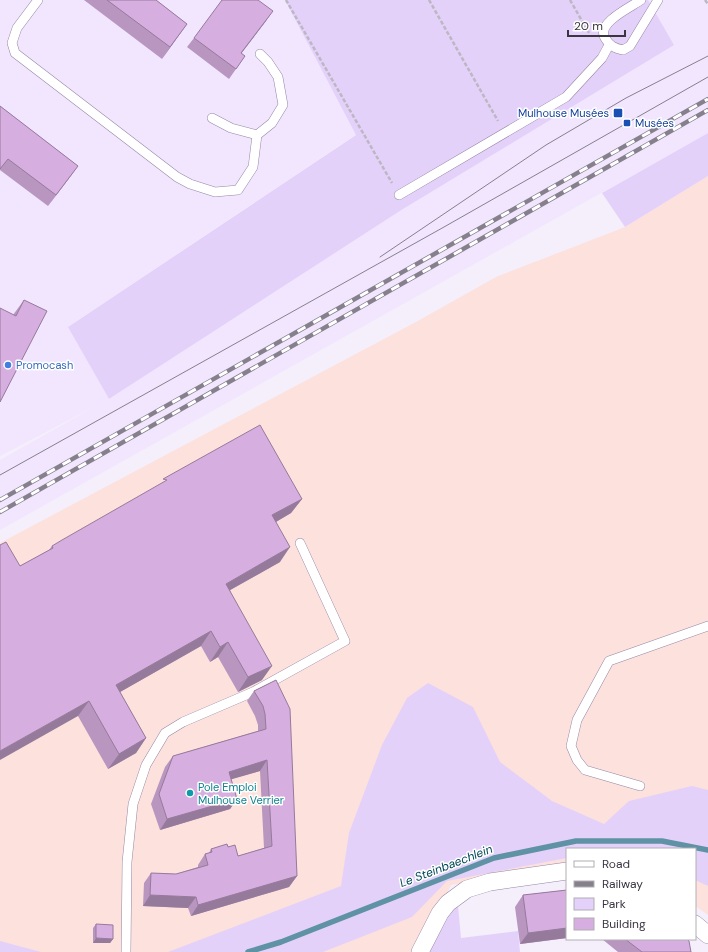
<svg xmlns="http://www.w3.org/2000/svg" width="708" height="952" font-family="'DM Sans',sans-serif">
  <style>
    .commercial { fill: #fce1dc }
    .built { fill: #f1e6fe; fill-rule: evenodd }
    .green { fill: #e4d1fa }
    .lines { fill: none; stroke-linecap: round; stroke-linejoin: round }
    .stream { stroke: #5f92a4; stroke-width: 5.5 }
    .lane-casing { stroke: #9587a5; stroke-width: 10 }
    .street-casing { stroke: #9587a5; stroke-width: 18 }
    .path { stroke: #bdb7c4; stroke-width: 2.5; stroke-dasharray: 4 2; stroke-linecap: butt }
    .lane { stroke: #fff; stroke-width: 9 }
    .street { stroke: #fff; stroke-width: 17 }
    .tram { stroke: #86808d; stroke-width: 1 }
    .rail-casing { stroke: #86808d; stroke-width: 4.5 }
    .rail { stroke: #fff; stroke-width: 3; stroke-dasharray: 9; stroke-linecap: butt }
    .wall { fill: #b896c0 }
    .shaded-wall { fill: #967a9c }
    .building { fill: #d6aedf; stroke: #967a9c }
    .transit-dot { fill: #1a4fb4; stroke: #fff; stroke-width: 1.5 }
    .shop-dot { fill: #3f7fe0; stroke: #fff; stroke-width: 1.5 }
    .culture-dot { fill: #0f9aa8; stroke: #fff; stroke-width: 1.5 }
    .labels { text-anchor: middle; stroke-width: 3; stroke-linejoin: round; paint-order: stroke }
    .transit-label { font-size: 11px; fill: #164399; stroke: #fff; text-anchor: end }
    .shop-label { font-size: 11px; fill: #366cbe; stroke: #fff; text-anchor: start }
    .culture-label { font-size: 11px; fill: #0d838f; stroke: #fff; text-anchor: start }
    .water-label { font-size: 12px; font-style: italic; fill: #014957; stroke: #fff }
  </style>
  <rect width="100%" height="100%" fill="#f5effc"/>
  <path class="commercial" d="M 708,176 L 708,915 L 695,906 L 695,849 L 567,849 L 567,864 L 451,885 L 418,952 L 0,952 L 0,543 L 416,322 L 496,277 L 625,227 Z"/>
  <path class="built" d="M 0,0 L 708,0 L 708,133 L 0,530 L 0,460 L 94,407 L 0,456 ZM 355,135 L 403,209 L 109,399 L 69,326 Z"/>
  <g class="green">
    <path d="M 285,0 L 648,0 L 674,45 L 403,209 L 109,399 L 68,327 L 356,135 Z"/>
    <path d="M 708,133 L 708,176 L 625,227 L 602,193 Z"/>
    <path d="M 428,683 L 473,707 L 500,762 L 552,801 L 604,824 L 629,801 L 692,786 L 708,790 L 708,886 L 695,880 L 695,849 L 567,849 L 567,858 L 447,881 L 412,917 L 323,952 L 168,952 L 341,886 L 349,833 L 382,745 L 407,698 Z"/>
    <path d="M 457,895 L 461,938 L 518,931 L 520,952 L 420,952 Z"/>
    <path d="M 0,941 L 41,952 L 0,952 Z"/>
  </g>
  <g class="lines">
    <path class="stream" d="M 248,952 L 281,942 L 494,858 L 576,841 L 662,841 L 708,850"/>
    <g class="lane-casing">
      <g id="lane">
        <path d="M 38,0 L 17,28 L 12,43 L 15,53 L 177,177 L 190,184 L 215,192 L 238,190 L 253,167 L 257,135 L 272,123 L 283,105 L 278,77 L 268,62 L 260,54"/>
        <path d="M 641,0 C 631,7 596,23 605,38 C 610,46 614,48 623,50 L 630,46 L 658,0"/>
        <path d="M 212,118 L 231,128 L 257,135"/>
        <path d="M 399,195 L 566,97 L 602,58 L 609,45"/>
        <path d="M 640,786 L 585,770 L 577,760 L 571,746 L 577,720 L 609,661 L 708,626"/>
        <path d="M 126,952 L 127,862 L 133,804 L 146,765 L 165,733 L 183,722 L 253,692 L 345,641 L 300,543"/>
      </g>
    </g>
    <g class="street-casing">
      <g id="street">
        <path d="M 695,924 L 708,935"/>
        <path d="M 420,952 L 440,913 L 448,903 L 467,889 L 490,882 L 567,871"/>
      </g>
    </g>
    <g class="path">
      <path d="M 286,0 L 392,183"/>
      <path d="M 429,0 L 498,121"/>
      <path d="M 570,0 L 589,33"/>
      <path d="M 705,0 L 708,4"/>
    </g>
    <use href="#lane" class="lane"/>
    <use href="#street" class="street"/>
    <g class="tram">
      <path d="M 380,257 L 546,145 L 626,98 L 708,56"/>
      <path d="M 0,475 L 444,227 L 708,77"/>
    </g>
    <g class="rail-casing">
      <g id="rail">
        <path d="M 0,500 L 708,99"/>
        <path d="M 0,512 L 708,110"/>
      </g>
    </g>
    <use href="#rail" class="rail"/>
  </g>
  <g class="wall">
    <path d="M 84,0 L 156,0 L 187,24 L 162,59 Z"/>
    <path d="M 266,21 L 241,53 L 245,56 L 229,79 L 187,47 L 194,38 Z"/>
    <path d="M 0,106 L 78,166 L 48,206 L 0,170 Z"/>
    <path d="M 24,300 L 0,402 L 13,315 Z"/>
    <path d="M 302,499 L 291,513 L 276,522 L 280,562 L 230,590 L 262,680 L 238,692 L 218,657 L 210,662 L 201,646 L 120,692 L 146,738 L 136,753 L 108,769 L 78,716 L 20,566 L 49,550 L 52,546 Z"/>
    <path d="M 276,680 L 297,876 L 289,887 L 191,916 L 188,908 L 143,906 L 144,883 L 151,873 L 176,874 L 198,867 L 198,865 L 205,854 L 209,853 L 211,849 L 228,847 L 238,856 L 264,848 L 260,771 L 231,779 L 237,799 L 230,809 L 160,830 L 151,804 L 165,767 L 173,756 L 258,731 L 258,725 L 255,716 L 247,701 L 254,691 Z"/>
    <path d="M 567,890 L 567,938 L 520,944 L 515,907 L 523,895 Z"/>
    <path d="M 96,924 L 113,939 L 110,943 L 93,943 L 93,928 Z"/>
    <path d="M 602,939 L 687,939 L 691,952 L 618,952 Z"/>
  </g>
  <g class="shaded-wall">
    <path d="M 273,11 L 266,21 L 234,63 L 241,53 Z"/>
    <path d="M 187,24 L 179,35 L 162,59 L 170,47 Z"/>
    <path d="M 78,166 L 70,177 L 48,206 L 56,195 Z"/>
    <path d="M 302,499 L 291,513 L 262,530 L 272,515 Z"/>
    <path d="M 290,547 L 280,562 L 216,598 L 226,584 Z"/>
    <path d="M 211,631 L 201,646 L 106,700 L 116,685 Z"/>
    <path d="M 228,642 L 218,657 L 210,662 L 220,647 Z"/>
    <path d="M 272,666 L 262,680 L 238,692 L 248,677 Z"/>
    <path d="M 89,701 L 78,716 L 0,760 L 0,751 Z"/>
    <path d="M 146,738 L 136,753 L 108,769 L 119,754 Z"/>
    <path d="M 267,760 L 260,771 L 222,782 L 229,772 Z"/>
    <path d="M 237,799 L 230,809 L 160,830 L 167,819 Z"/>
    <path d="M 297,876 L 289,887 L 191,916 L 198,905 Z"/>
    <path d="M 150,895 L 196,897 L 188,908 L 143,906 Z"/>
    <path d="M 567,928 L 567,938 L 520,944 L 528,933 Z"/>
    <path d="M 96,938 L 113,939 L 110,943 L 93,943 Z"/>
  </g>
  <g class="building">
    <path d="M 107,0 L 156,0 L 187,24 L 170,47 Z"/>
    <path d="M 222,0 L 258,0 L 273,11 L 241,53 L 245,56 L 236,69 L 194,38 Z"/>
    <path d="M 0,106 L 78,166 L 56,195 L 8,159 L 0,169 Z"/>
    <path d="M 24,300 L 47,311 L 0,402 L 0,308 L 16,316 Z"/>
    <path d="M 260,425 L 302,499 L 272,515 L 290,547 L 226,584 L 272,666 L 248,677 L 228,642 L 220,647 L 211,631 L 116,685 L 146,738 L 119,754 L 89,701 L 0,751 L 0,545 L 6,542 L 20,566 L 53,548 L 52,546 L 62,540 L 167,480 L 163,479 Z"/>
    <path d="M 276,680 L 290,709 L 297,876 L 198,905 L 196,897 L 150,895 L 151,873 L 176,874 L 208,865 L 205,854 L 212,852 L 211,849 L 227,844 L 228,847 L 235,845 L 238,856 L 272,846 L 267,760 L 229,772 L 237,799 L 167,819 L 159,794 L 173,756 L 266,729 L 265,714 L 263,706 L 254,691 Z"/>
    <path d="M 567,890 L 567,928 L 528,933 L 523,895 Z"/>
    <path d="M 96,924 L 113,925 L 113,939 L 96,938 Z"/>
    <path d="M 625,939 L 687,939 L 689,941 L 691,952 L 642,952 Z"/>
  </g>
  <g class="transit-dot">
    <rect x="613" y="108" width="10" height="10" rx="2"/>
    <rect x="623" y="119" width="8" height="8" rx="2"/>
  </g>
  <circle class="shop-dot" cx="8" cy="365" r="4"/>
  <circle class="culture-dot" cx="190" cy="793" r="4"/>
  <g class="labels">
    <g class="transit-label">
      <text x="609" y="117">Mulhouse Musées</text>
      <text x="635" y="127" text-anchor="start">Musées</text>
    </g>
    <g class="shop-label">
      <text x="16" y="369">Promocash</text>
    </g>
    <g class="culture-label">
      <text x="198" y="791">Pole Emploi<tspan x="198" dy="13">Mulhouse Verrier</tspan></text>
    </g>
    <g class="water-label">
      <text transform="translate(446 866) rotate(-21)" y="4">Le Steinbaechlein</text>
    </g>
  </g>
  <rect x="566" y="848" width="130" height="92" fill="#ffffff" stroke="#b1aeb3"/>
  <rect x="574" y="861" width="20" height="6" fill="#ffffff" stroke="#b1aeb3"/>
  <text x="602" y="868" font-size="12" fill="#3b3542">Road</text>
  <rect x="574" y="881" width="20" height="6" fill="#86808d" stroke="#b1aeb3"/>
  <text x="602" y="888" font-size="12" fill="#3b3542">Railway</text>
  <rect x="574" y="898" width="20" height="12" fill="#e4d1fa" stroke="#b1aeb3"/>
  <text x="602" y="908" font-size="12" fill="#3b3542">Park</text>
  <rect x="574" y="918" width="20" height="12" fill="#d6aedf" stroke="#b1aeb3"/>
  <text x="602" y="928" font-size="12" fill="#3b3542">Building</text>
  <path d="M568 30v6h57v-6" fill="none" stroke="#3b3542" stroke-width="2"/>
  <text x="574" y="30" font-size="12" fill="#3b3542" stroke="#ffffff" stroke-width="3" paint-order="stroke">20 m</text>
</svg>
